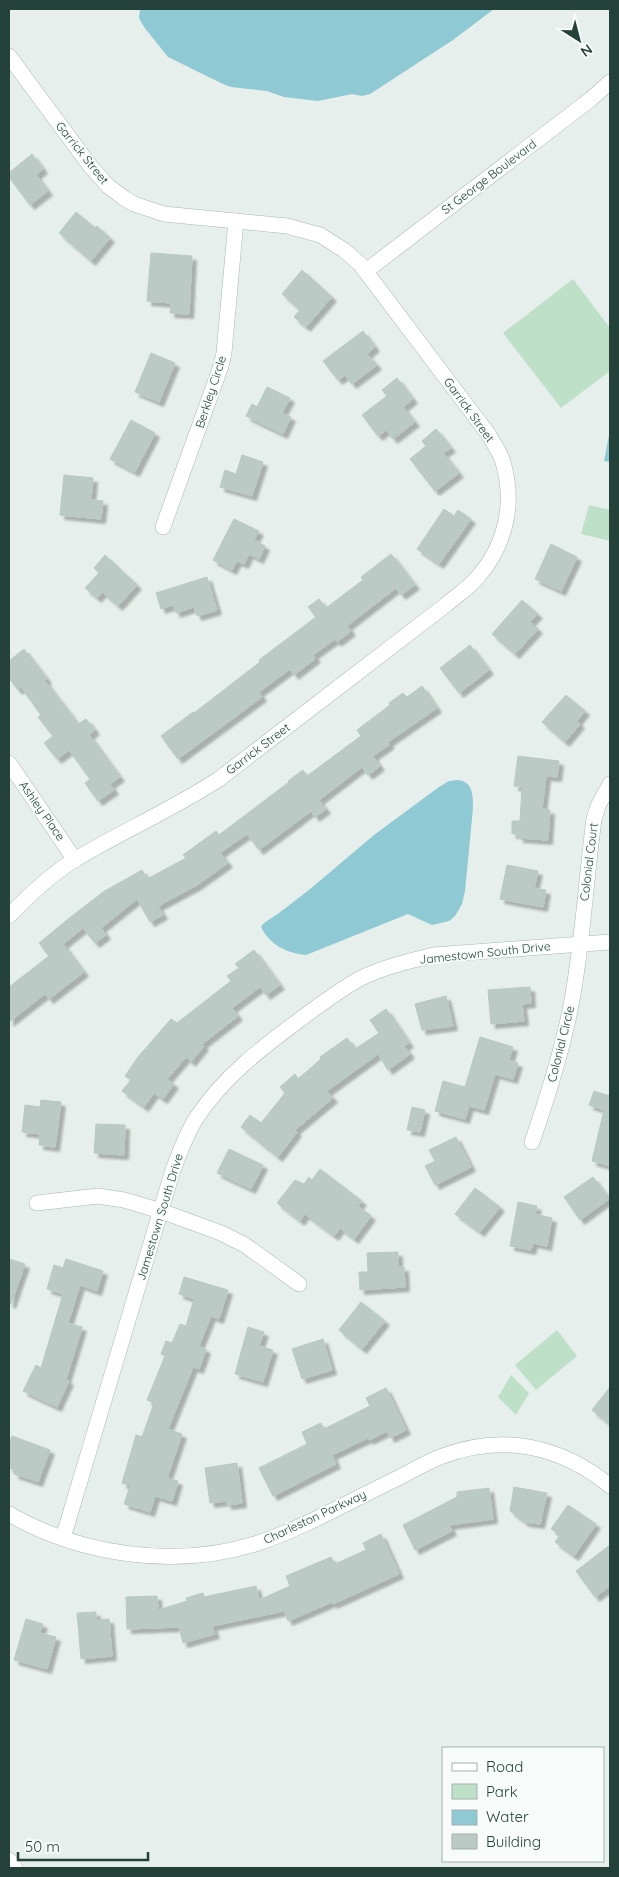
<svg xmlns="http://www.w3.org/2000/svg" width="619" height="1877" font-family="Quicksand,sans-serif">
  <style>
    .green { fill: #bfe0c8 }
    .water { fill: #8ec9d4 }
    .building { fill: #bbcac4; stroke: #b8c9c2; filter: url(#shadow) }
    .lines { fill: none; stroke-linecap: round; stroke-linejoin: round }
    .minor-casing { stroke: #a8b8b2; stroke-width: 16 }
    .minor { stroke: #fff; stroke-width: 15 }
    .labels { text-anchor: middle; stroke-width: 4; stroke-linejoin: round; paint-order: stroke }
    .street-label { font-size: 12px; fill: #24423a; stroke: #f7fbf9 }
  </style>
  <defs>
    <filter id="shadow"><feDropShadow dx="4.5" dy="4.5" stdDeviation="1" flood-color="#0004"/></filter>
  </defs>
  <rect width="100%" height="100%" fill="#e6efeb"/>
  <g class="green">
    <path d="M 573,279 L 610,328 L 610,371 L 561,408 L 503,333 Z"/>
    <path d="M 589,505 L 610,510 L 610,541 L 581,534 Z"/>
    <path d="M 557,1330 L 577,1356 L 536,1390 L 515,1365 Z"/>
    <path d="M 511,1375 L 529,1393 L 516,1415 L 498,1397 Z"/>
  </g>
  <g class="water">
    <path d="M 140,9 L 494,9 L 453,40 L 370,94 L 362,96 L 352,94 L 318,101 L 284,97 L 267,91 L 231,87 L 223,84 L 168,57 L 144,27 L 139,18 Z"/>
    <path d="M 610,430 L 610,462 L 604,461 Z"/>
    <path d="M 457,780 C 473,781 473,795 473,808 L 465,891 L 462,904 L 455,916 L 449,921 L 432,925 L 408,914 L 306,955 C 286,953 270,945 261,927 L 264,923 L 279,913 L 309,890 L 374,835 L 439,787 L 449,781 Z"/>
  </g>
  <g class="building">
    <path d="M 32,154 L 43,169 L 36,175 L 48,191 L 30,205 L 9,177 L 9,173 Z"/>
    <path d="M 76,212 L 95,228 L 97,226 L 110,238 L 91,261 L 59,233 Z"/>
    <path d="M 151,253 L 192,256 L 189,314 L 170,313 L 171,303 L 147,301 Z"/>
    <path d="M 302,270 L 332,297 L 306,327 L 294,317 L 300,310 L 282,294 Z"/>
    <path d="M 363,331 L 375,347 L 367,354 L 377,365 L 352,384 L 345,375 L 338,380 L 323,361 Z"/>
    <path d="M 151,353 L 175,363 L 159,402 L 135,392 Z"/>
    <path d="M 397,378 L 413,399 L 403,407 L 415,422 L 393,439 L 386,430 L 378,436 L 362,415 L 387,396 L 382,390 Z"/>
    <path d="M 267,387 L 290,398 L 282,413 L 291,417 L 283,434 L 246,416 L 252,404 L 257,407 Z"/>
    <path d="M 131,420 L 155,433 L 135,472 L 110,459 Z"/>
    <path d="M 436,429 L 451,448 L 443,453 L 459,473 L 435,491 L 410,459 L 426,446 L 422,441 Z"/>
    <path d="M 242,455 L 263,462 L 252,496 L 220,487 L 225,470 L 236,474 Z"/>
    <path d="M 64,475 L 93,478 L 91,500 L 103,501 L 101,519 L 60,515 Z"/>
    <path d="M 444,509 L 454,516 L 458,510 L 471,519 L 439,564 L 417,549 Z"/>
    <path d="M 234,519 L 259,531 L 254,540 L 265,546 L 259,559 L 249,554 L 244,564 L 237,561 L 232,570 L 213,560 Z"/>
    <path d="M 551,544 L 577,557 L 561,591 L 535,579 Z"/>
    <path d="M 391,554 L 415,585 L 401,595 L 396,588 L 347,626 L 351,631 L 337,642 L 335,639 L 313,655 L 316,658 L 294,675 L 290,669 L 259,692 L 262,697 L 178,759 L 161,736 L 193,712 L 194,713 L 260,662 L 259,660 L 316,617 L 308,607 L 319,599 L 326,608 L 363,580 L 361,577 Z"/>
    <path d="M 105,555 L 137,585 L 118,606 L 102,592 L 97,598 L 85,588 L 99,573 L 94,568 Z"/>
    <path d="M 207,577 L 217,610 L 197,616 L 194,607 L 176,613 L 173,605 L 161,609 L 156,593 Z"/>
    <path d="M 522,600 L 538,614 L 530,622 L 538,629 L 515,654 L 492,634 Z"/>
    <path d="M 470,645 L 489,670 L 459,693 L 440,668 Z"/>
    <path d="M 24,649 L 47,679 L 45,681 L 78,724 L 86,719 L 95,730 L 89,735 L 120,777 L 110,784 L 114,790 L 98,801 L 85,783 L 90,779 L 69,750 L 57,759 L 44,743 L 53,736 L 38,717 L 41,715 L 21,687 L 18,690 L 9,678 L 9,661 Z"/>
    <path d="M 422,686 L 437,708 L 388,742 L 390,744 L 373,756 L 380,766 L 368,775 L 362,767 L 319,800 L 326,809 L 315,817 L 311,811 L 259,850 L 247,834 L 220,853 L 228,863 L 197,885 L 158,906 L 163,915 L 150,922 L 137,899 L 101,928 L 106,935 L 95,943 L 83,928 L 63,944 L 84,972 L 49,999 L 45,994 L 9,1022 L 9,987 L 49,956 L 39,943 L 67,920 L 103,892 L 142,870 L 147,879 L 186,858 L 183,855 L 216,831 L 219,835 L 289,782 L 288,781 L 303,770 L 307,776 L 361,736 L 357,730 L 390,705 L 389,703 L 403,693 L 407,697 Z"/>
    <path d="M 566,695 L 585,711 L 577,721 L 580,724 L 565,742 L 542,722 Z"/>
    <path d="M 518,756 L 559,761 L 557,777 L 546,776 L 542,809 L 550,810 L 548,840 L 519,838 L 519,834 L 512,834 L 512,821 L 520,821 L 522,787 L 514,786 Z"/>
    <path d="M 507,865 L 538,871 L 534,888 L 546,890 L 543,907 L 500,899 Z"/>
    <path d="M 254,950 L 280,985 L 266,995 L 260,987 L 232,1008 L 238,1016 L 202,1044 L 204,1046 L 191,1062 L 186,1057 L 167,1079 L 174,1084 L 163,1099 L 154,1093 L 144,1107 L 122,1091 L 131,1080 L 125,1076 L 138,1057 L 171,1019 L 177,1023 L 231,981 L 227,976 L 239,968 L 235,964 Z"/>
    <path d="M 530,987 L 531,1003 L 522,1004 L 524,1021 L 491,1024 L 488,990 Z"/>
    <path d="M 446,996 L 453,1026 L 422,1030 L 415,1004 Z"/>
    <path d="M 386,1009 L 409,1043 L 404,1046 L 410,1054 L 388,1070 L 378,1054 L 327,1091 L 333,1098 L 295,1130 L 297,1132 L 278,1157 L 241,1127 L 250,1115 L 261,1123 L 285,1093 L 280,1087 L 295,1074 L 298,1079 L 321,1059 L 320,1057 L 347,1038 L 355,1049 L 379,1033 L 370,1020 Z"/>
    <path d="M 480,1037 L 513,1047 L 509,1060 L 518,1063 L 513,1079 L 495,1074 L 484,1110 L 469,1106 L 465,1119 L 435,1111 L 443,1081 L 465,1087 Z"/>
    <path d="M 594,1091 L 610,1096 L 610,1166 L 592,1161 L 604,1110 L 589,1105 Z"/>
    <path d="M 41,1100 L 61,1102 L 55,1147 L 39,1145 L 40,1134 L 22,1132 L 25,1105 L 40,1107 Z"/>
    <path d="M 412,1107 L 425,1110 L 420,1132 L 407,1130 Z"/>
    <path d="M 96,1124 L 125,1125 L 124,1155 L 94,1153 Z"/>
    <path d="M 456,1137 L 471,1167 L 435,1185 L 425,1166 L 435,1161 L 429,1150 Z"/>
    <path d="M 229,1149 L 263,1165 L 251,1189 L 217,1173 Z"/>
    <path d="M 320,1169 L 362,1201 L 358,1206 L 371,1216 L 354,1239 L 340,1228 L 334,1236 L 305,1214 L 300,1221 L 277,1203 L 295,1180 L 304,1184 L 309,1177 L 312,1180 Z"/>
    <path d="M 593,1177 L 609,1199 L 580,1220 L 564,1197 Z"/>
    <path d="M 475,1188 L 500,1207 L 480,1232 L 455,1214 Z"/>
    <path d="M 518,1202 L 537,1206 L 535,1214 L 552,1218 L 547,1246 L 533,1243 L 531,1250 L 510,1246 Z"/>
    <path d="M 398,1252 L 398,1267 L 404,1267 L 405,1287 L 360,1290 L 359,1272 L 368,1272 L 367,1253 Z"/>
    <path d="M 9,1259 L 25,1264 L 11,1304 L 9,1303 Z"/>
    <path d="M 66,1259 L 103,1271 L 97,1291 L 80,1285 L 68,1323 L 82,1327 L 66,1379 L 69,1381 L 57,1407 L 23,1391 L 36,1365 L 41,1368 L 63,1294 L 47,1289 L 54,1265 L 63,1268 Z"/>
    <path d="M 184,1277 L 228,1290 L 219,1319 L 211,1316 L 199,1346 L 206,1349 L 199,1369 L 193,1367 L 168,1429 L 182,1434 L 167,1478 L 178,1481 L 172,1501 L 155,1496 L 150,1512 L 124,1504 L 130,1486 L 122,1483 L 136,1435 L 142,1437 L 154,1403 L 147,1400 L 165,1356 L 161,1354 L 166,1341 L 172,1343 L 180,1324 L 186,1326 L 194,1299 L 179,1294 Z"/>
    <path d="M 361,1302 L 385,1321 L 362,1349 L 339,1330 Z"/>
    <path d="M 248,1327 L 264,1332 L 259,1346 L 273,1350 L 263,1382 L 235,1374 Z"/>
    <path d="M 323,1339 L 332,1370 L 302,1379 L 292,1349 Z"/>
    <path d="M 610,1387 L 610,1424 L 592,1410 Z"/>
    <path d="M 386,1388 L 406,1430 L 390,1438 L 387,1431 L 369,1440 L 368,1438 L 332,1455 L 336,1464 L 273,1496 L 259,1468 L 307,1444 L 302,1432 L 321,1423 L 324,1429 L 370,1406 L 366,1398 Z"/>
    <path d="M 12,1436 L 50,1450 L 38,1482 L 14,1474 L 15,1470 L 9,1468 L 9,1445 Z"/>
    <path d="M 237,1463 L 242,1503 L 227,1505 L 227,1501 L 210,1503 L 205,1468 Z"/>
    <path d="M 514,1487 L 547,1493 L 540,1524 L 525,1522 L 510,1511 Z"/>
    <path d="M 489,1488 L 493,1519 L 449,1525 L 452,1531 L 415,1550 L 403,1525 L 457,1497 L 457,1492 Z"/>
    <path d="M 568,1505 L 596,1524 L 574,1556 L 555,1542 L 560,1535 L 551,1529 Z"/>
    <path d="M 381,1534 L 399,1574 L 333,1604 L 332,1602 L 288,1621 L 284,1611 L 212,1626 L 215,1634 L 183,1643 L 179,1627 L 127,1629 L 126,1597 L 157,1596 L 158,1610 L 187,1601 L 186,1598 L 203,1593 L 204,1597 L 256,1586 L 259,1600 L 290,1586 L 286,1576 L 331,1557 L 335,1564 L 366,1550 L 363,1543 Z"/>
    <path d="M 610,1545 L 610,1586 L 595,1597 L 576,1571 Z"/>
    <path d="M 96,1612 L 96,1620 L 109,1619 L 112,1656 L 81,1659 L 77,1613 Z"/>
    <path d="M 26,1619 L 43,1624 L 40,1633 L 56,1637 L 47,1669 L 14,1660 Z"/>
  </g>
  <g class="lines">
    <g class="minor-casing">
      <g id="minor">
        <path d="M 9,56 L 91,167 L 108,186 L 124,198 L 134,204 L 164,214 L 287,226 L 320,235 L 344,250 L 360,264 L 489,435 C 493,443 499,451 502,459 C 516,502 506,545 477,578 C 469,588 457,595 447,604 L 219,779 C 173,809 123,831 76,859 C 51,874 29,895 9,916"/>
        <path d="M 366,271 L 591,99 L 610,82"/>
        <path d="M 163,527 L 221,366 L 224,353 L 236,221"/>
        <path d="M 9,763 L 75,860"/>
        <path d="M 532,1142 C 548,1096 563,1049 572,1000 C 583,940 586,879 594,819 L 598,806 L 610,784"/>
        <path d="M 37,1203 L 98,1196 L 124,1200 L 161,1211 L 221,1233 L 245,1245 L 299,1284"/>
        <path d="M 9,1514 C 80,1555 175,1569 255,1544 C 304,1528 350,1501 396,1479 C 410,1472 425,1463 440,1457 C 501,1433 560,1445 610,1486"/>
        <path d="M 63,1538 L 172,1173 C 179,1154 186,1134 197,1117 C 224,1077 260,1049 298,1021 C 318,1006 339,990 361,978 C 384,967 409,961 434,955 L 610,942"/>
        <path d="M 9,1860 L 15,1868"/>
      </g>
    </g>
    <use href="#minor" class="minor"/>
  </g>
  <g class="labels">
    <g class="street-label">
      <text transform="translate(82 153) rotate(51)" y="4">Garrick Street</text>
      <text transform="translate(489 177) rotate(-37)" y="4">St George Boulevard</text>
      <text transform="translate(211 392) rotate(-72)" y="4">Berkley Circle</text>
      <text transform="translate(469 410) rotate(54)" y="4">Garrick Street</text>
      <text transform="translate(258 749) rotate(-37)" y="4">Garrick Street</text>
      <text transform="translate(42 811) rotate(55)" y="4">Ashley Place</text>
      <text transform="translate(589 862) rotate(-83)" y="4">Colonial Court</text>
      <text transform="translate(485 953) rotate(-6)" y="4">Jamestown South Drive</text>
      <text transform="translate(561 1044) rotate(-76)" y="4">Colonial Circle</text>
      <text transform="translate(160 1217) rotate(-73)" y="4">Jamestown South Drive</text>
      <text transform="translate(315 1517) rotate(-25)" y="4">Charleston Parkway</text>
    </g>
  </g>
  <rect width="619" height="1877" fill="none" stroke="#24423a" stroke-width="20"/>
  <rect x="442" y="1747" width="162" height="115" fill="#f7fbf9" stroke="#a3b1ad"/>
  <rect x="452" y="1763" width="25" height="8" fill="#ffffff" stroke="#a3b1ad"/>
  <text x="486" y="1772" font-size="15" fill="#24423a">Road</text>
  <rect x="452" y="1784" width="25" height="15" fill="#bfe0c8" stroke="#a3b1ad"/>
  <text x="486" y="1797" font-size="15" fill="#24423a">Park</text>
  <rect x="452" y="1810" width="25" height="15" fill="#8ec9d4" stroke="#a3b1ad"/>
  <text x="486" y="1822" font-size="15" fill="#24423a">Water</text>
  <rect x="452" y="1834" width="25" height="15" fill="#bbcac4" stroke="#a3b1ad"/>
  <text x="486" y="1847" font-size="15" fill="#24423a">Building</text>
  <g transform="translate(579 40) rotate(144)" stroke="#f7fbf9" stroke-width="4" paint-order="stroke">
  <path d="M0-4L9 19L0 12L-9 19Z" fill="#24423a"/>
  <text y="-8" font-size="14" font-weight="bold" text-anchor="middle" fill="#24423a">N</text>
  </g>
  <path d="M18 1852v8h130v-8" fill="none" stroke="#24423a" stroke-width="2.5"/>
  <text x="25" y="1852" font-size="15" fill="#24423a" stroke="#f7fbf9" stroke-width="4" paint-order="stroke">50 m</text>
</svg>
